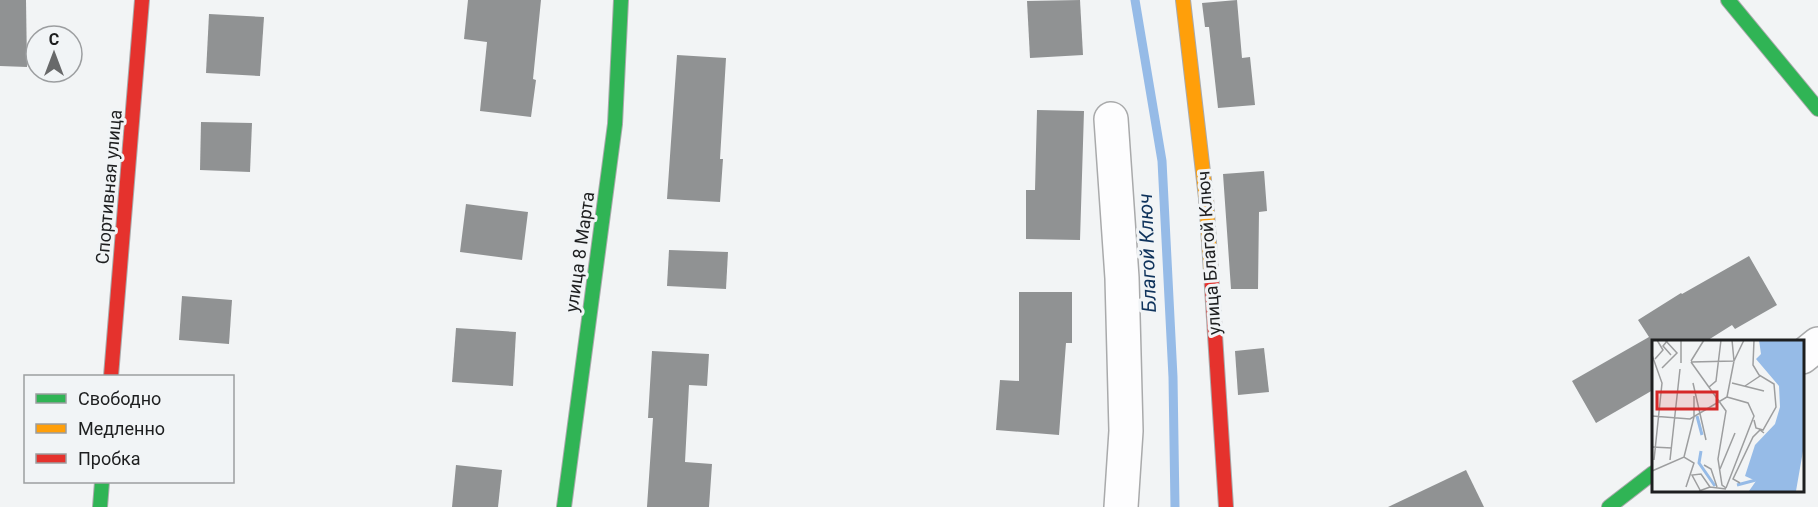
<svg xmlns="http://www.w3.org/2000/svg" width="1818" height="507" font-family="Roboto,sans-serif">
  <style>
    .lines { fill: none; stroke-linecap: round; stroke-linejoin: round }
    .stream { stroke: #96bbe7; stroke-width: 9 }
    .building { fill: #909293 }
    .street-casing { stroke: #a9aaab; stroke-width: 36 }
    .fast-casing { stroke: #a9aaab; stroke-width: 16 }
    .slow-casing { stroke: #a9aaab; stroke-width: 16 }
    .jam-casing { stroke: #a9aaab; stroke-width: 16 }
    .street { stroke: #fdfdfe; stroke-width: 33 }
    .fast { stroke: #30b455; stroke-width: 14 }
    .slow { stroke: #ff9f0a; stroke-width: 14 }
    .jam { stroke: #e5322d; stroke-width: 14 }
    .labels { text-anchor: middle; stroke-width: 6; stroke-linejoin: round; paint-order: stroke }
    .street-label { font-size: 18px; fill: #1d1e1f; stroke: #f1f4f6 }
    .water-label { font-size: 20px; font-style: italic; fill: #0f335c; stroke: #f1f4f6 }
    .inset-river { fill: none; stroke: #96bbe7; stroke-width: 3 }
    .inset-road { fill: none; stroke: #9d9e9f; stroke-width: 1.5 }
    .view { fill: #d62828; fill-opacity: 0.15; stroke: #d62828; stroke-width: 3 }
    .inset-edge { fill: none; stroke: #1d1e1f; stroke-width: 3 }
  </style>
  <rect width="100%" height="100%" fill="#f2f4f5"/>
  <g class="lines">
    <path class="stream" d="M 1135,0 L 1162,161 L 1173,377 L 1175,507"/>
  </g>
  <g class="building">
    <path d="M 0,0 L 26,0 L 27,67 L 0,66 Z"/>
    <path d="M 468,0 L 541,0 L 533,79 L 536,80 L 531,117 L 480,111 L 487,42 L 464,39 Z"/>
    <path d="M 1080,0 L 1083,55 L 1030,58 L 1027,1 Z"/>
    <path d="M 1237,0 L 1242,58 L 1250,57 L 1255,105 L 1218,108 L 1209,27 L 1205,27 L 1202,3 Z"/>
    <path d="M 209,14 L 264,17 L 260,76 L 206,73 Z"/>
    <path d="M 677,55 L 726,58 L 720,159 L 723,159 L 720,202 L 667,199 Z"/>
    <path d="M 1037,110 L 1084,111 L 1080,240 L 1026,239 L 1026,190 L 1035,190 Z"/>
    <path d="M 201,122 L 252,123 L 250,172 L 200,170 Z"/>
    <path d="M 1264,171 L 1267,211 L 1259,212 L 1258,289 L 1231,289 L 1223,174 Z"/>
    <path d="M 466,204 L 528,212 L 522,260 L 460,252 Z"/>
    <path d="M 669,250 L 728,252 L 726,289 L 667,286 Z"/>
    <path d="M 1749,256 L 1777,305 L 1735,329 L 1732,325 L 1705,342 L 1653,342 L 1653,390 L 1596,423 L 1572,381 L 1649,337 L 1638,320 L 1681,293 L 1682,294 Z"/>
    <path d="M 1019,292 L 1072,292 L 1072,343 L 1066,343 L 1059,435 L 996,430 L 1000,380 L 1019,381 Z"/>
    <path d="M 182,296 L 232,300 L 229,344 L 179,340 Z"/>
    <path d="M 456,328 L 516,332 L 513,386 L 452,382 Z"/>
    <path d="M 1264,348 L 1269,392 L 1238,395 L 1235,351 Z"/>
    <path d="M 652,351 L 709,354 L 707,386 L 689,385 L 685,462 L 712,464 L 709,507 L 647,507 L 653,418 L 648,418 Z"/>
    <path d="M 456,465 L 502,470 L 498,507 L 452,507 Z"/>
    <path d="M 1466,470 L 1484,507 L 1388,507 Z"/>
  </g>
  <g class="lines">
    <g class="street-casing">
      <g id="street">
        <path d="M 1111,119 L 1122,278 L 1126,431 L 1121,507"/>
        <path d="M 1802,357 L 1818,344"/>
      </g>
    </g>
    <g class="fast-casing">
      <g id="fast">
        <path d="M 1728,0 L 1818,109"/>
        <path d="M 100,507 L 102,482"/>
        <path d="M 564,507 L 615,124 L 621,0"/>
        <path d="M 1609,507 L 1653,473"/>
      </g>
    </g>
    <g class="slow-casing">
      <path id="slow" d="M 1183,0 L 1206,198 L 1211,272"/>
    </g>
    <g class="jam-casing">
      <g id="jam">
        <path d="M 1211,272 L 1226,507"/>
        <path d="M 111,376 L 142,0"/>
      </g>
    </g>
    <use href="#street" class="street"/>
    <use href="#fast" class="fast"/>
    <use href="#slow" class="slow"/>
    <use href="#jam" class="jam"/>
  </g>
  <g class="labels">
    <g class="street-label">
      <text transform="translate(109 187) rotate(-85)" y="6">Спортивная улица</text>
      <text transform="translate(580 252) rotate(-82)" y="6">улица 8 Марта</text>
      <text transform="translate(1209 253) rotate(-94)" y="6">улица Благой Ключ</text>
    </g>
    <g class="water-label">
      <text transform="translate(1147 253) rotate(-92)" y="7">Благой Ключ</text>
    </g>
  </g>
  <g transform="translate(1652 340)">
    <rect width="152" height="152" fill="#f2f4f5"/>
    <path d="M 107,0 L 151,0 L 151,111 L 144,151 L 97,151 L 104,141 L 93,136 L 103,105 L 123,84 L 128,67 L 127,46 L 104,19 L 109,14 Z" fill="#96bbe7"/>
    <path class="inset-river" d="M 45,76 L 50,95M 49,111 L 47,123 L 63,146M 85,145 L 104,140"/>
    <path class="inset-road" d="M 16,0 L 11,6 L 19,15M 29,0 L 29,23M 0,15 L 10,43 L 2,120M 3,19 L 11,10 L 5,0M 39,21 L 52,0M 39,22 L 74,71 L 66,119 L 70,145 L 74,148M 39,22 L 82,21 L 80,0M 10,28 L 25,13 L 13,0M 41,43 L 54,100M 80,43 L 112,51M 93,46 L 108,36M 57,47 L 64,41 L 69,0M 0,76 L 38,79 L 75,57 L 82,21 L 92,0M 102,80 L 104,88 L 111,90 L 124,67 L 122,44 L 107,35 L 101,25 L 102,0M 0,107 L 20,108M 32,117 L 42,77 L 42,56M 18,120 L 28,29M 52,125 L 59,129 L 65,147M 68,129 L 83,93M 0,131 L 32,117 L 42,123 L 34,147M 88,143 L 81,139 L 101,97 L 108,90 L 112,93M 74,148 L 102,76 L 96,63 L 75,57M 48,150 L 40,135 L 49,134 L 58,147M 47,151 L 58,147 L 74,149"/>
    <path class="view" d="M 5,52 L 65,52 L 65,69 L 5,69 Z"/>
    <rect width="152" height="152" class="inset-edge"/>
  </g>
  <rect x="24" y="375" width="210" height="108" fill="#f1f4f6" stroke="#9c9ea0" stroke-width="1.5"/>
  <rect x="36" y="394" width="30" height="9" fill="#30b455" stroke="#9c9ea0" stroke-width="1.5"/>
  <text x="78" y="405" font-size="18" fill="#1d1e1f">Свободно</text>
  <rect x="36" y="424" width="30" height="9" fill="#ff9f0a" stroke="#9c9ea0" stroke-width="1.5"/>
  <text x="78" y="435" font-size="18" fill="#1d1e1f">Медленно</text>
  <rect x="36" y="454" width="30" height="9" fill="#e5322d" stroke="#9c9ea0" stroke-width="1.5"/>
  <text x="78" y="465" font-size="18" fill="#1d1e1f">Пробка</text>
  <g transform="translate(54 54)"><circle r="28" fill="#f1f4f6" stroke="#9c9ea0" stroke-width="1.5"/>
  <path d="M0-4.5L10 22L0 15L-10 22Z" fill="#68696a"/>
  <text y="-9" font-size="16" font-weight="bold" text-anchor="middle" fill="#1d1e1f">С</text>
  </g>
</svg>
